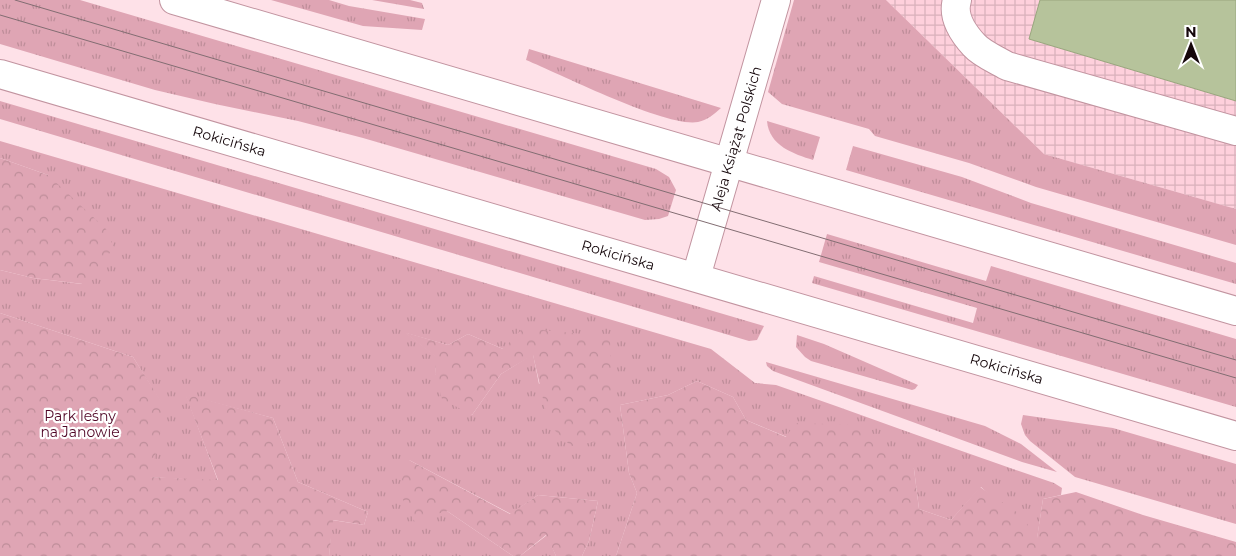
<svg xmlns="http://www.w3.org/2000/svg" width="1236" height="556" font-family="Montserrat,sans-serif">
  <style>
    .industrial { fill: url(#industrial-grid) }
    .grass { fill: url(#grass-tufts); fill-rule: evenodd }
    .forest { fill: url(#forest-crowns) }
    .building { fill: #b6c39b; stroke: #99a67e }
    .lines { fill: none; stroke-linecap: round; stroke-linejoin: round }
    .minor-casing { stroke: #c294a0; stroke-width: 30 }
    .major-casing { stroke: #c294a0; stroke-width: 30 }
    .minor { stroke: #fff; stroke-width: 28 }
    .major { stroke: #fff; stroke-width: 28 }
    .tram { stroke: #826d72; stroke-width: 1 }
    .labels { text-anchor: middle; stroke-width: 4.5; stroke-linejoin: round; paint-order: stroke }
    .street-label { font-size: 14px; fill: #15070b; stroke: #fff }
    .park-label { font-size: 14px; fill: #500626; stroke: #fff }
  </style>
  <defs>
    <pattern id="industrial-grid" width="8" height="8" patternUnits="userSpaceOnUse" patternTransform="scale(1.25)"><rect width="8" height="8" fill="#fed0dc"/><path d="M0 4h8M4 0v8" fill="none" stroke="#d9b1bb"/></pattern>
    <pattern id="grass-tufts" width="24" height="20" patternUnits="userSpaceOnUse" patternTransform="scale(1.25)"><rect width="24" height="20" fill="#dfa5b4"/><path d="M3 7l-1-3M5 7V3M7 7l1-3M15 17l-1-3M17 17v-4M19 17l1-3" fill="none" stroke="#be8d99"/></pattern>
    <pattern id="forest-crowns" width="20" height="18" patternUnits="userSpaceOnUse" patternTransform="scale(1.25)"><rect width="20" height="18" fill="#dfa5b4"/><path d="M2 6a3 3 0 1 1 6 0M12 15a3 3 0 1 1 6 0" fill="none" stroke="#be8d99"/></pattern>
  </defs>
  <rect width="100%" height="100%" fill="#fee1e8"/>
  <path class="industrial" d="M 886,0 L 1236,0 L 1236,209 L 1044,154 Z"/>
  <g class="grass">
    <path d="M 0,0 L 80,0 L 656,169 L 669,177 L 676,190 L 668,216 L 659,219 L 645,220 L 363,138 L 298,121 L 215,104 L 155,90 L 0,44 Z"/>
    <path d="M 271,0 L 329,0 L 349,6 L 425,19 L 422,30 L 363,26 Z"/>
    <path d="M 372,0 L 410,0 L 422,3 L 424,9 Z"/>
    <path d="M 794,0 L 886,0 L 1044,154 L 1236,209 L 1236,245 L 1036,187 L 969,163 L 875,136 L 869,129 L 782,104 L 768,92 Z"/>
    <path d="M 529,49 L 721,108 C 714,114 708,120 698,122 C 667,128 560,74 526,60 Z"/>
    <path d="M 0,101 L 764,326 L 757,340 L 749,341 L 0,119 Z"/>
    <path d="M 767,121 L 820,137 L 813,160 C 794,154 769,146 767,121 Z"/>
    <path d="M 0,141 L 711,349 L 755,383 L 776,385 C 869,417 961,452 1054,483 L 1062,488 L 1061,495 L 1043,499 L 1037,539 L 981,487 L 951,520 L 919,509 L 914,469 L 787,437 L 746,420 L 733,397 L 697,381 L 668,395 L 620,405 L 629,473 L 637,493 L 616,556 L 582,556 L 589,541 L 598,501 L 538,495 L 511,514 L 409,460 L 447,511 L 513,556 L 329,556 L 332,520 L 364,525 L 368,512 L 298,482 L 273,418 L 186,395 L 218,481 L 149,477 L 165,409 L 133,357 L 0,313 L 0,270 L 33,278 L 82,284 L 48,175 L 0,158 ZM 406,333 L 448,345 L 468,334 L 503,349 L 610,337 L 539,384 L 533,354 L 501,374 L 472,415 L 435,374 L 437,357 Z"/>
    <path d="M 853,146 L 962,177 L 1031,203 L 1236,263 L 1236,284 L 846,170 Z"/>
    <path d="M 827,234 L 986,281 L 991,266 L 1236,339 L 1236,407 L 812,283 L 814,276 L 973,323 L 977,308 L 819,262 Z"/>
    <path d="M 797,335 L 824,344 L 918,385 L 915,389 L 912,390 L 811,361 L 805,357 L 796,347 Z"/>
    <path d="M 766,362 L 985,426 L 1021,444 L 1057,472 L 1022,462 L 773,371 L 767,366 Z"/>
    <path d="M 1023,415 L 1113,428 L 1236,464 L 1236,524 L 1075,477 L 1030,441 L 1025,435 L 1021,424 Z"/>
    <path d="M 547,535 L 556,556 L 520,556 Z"/>
  </g>
  <g class="forest">
    <path d="M 0,158 L 48,175 L 106,229 L 114,248 L 83,284 L 33,278 L 0,270 Z"/>
    <path d="M 0,313 L 133,357 L 166,409 L 150,477 L 218,480 L 185,394 L 273,418 L 298,482 L 368,512 L 364,525 L 333,520 L 329,556 L 0,556 Z"/>
    <path d="M 523,328 L 610,337 L 613,439 L 571,446 L 549,425 L 533,355 L 501,374 L 472,415 L 442,399 L 435,374 L 436,357 L 404,332 L 448,345 L 468,334 L 503,349 Z"/>
    <path d="M 697,381 L 733,397 L 746,420 L 786,437 L 795,423 L 861,425 L 914,469 L 919,509 L 951,520 L 980,487 L 1021,515 L 1037,538 L 1043,499 L 1076,492 L 1143,515 L 1236,542 L 1236,556 L 616,556 L 637,493 L 629,473 L 620,405 L 668,395 Z"/>
    <path d="M 409,460 L 510,514 L 538,495 L 598,501 L 589,541 L 582,556 L 556,556 L 546,535 L 520,556 L 513,556 L 447,511 L 414,521 L 398,490 Z"/>
  </g>
  <path class="building" d="M 1040,0 L 1236,0 L 1236,101 L 1029,39 Z"/>
  <g class="lines">
    <g class="minor-casing">
      <g id="minor">
        <path d="M 957,0 C 952,16 963,33 974,45 C 982,54 997,60 1007,66 L 1236,131"/>
        <path id="s1" d="M 696,277 L 776,0"/>
      </g>
    </g>
    <g class="major-casing">
      <g id="major">
        <path d="M 174,0 L 1236,311"/>
        <path id="s2" d="M 0,74 L 1236,436"/>
      </g>
    </g>
    <use href="#minor" class="minor"/>
    <use href="#major" class="major"/>
    <g class="tram">
      <path d="M 15,0 L 1236,360"/>
      <path d="M 0,15 L 1236,378"/>
    </g>
  </g>
  <g class="labels">
    <g class="street-label">
      <text dy="5" stroke="none"><textPath href="#s1" startOffset="144">Aleja Książąt Polskich</textPath></text>
      <text dy="5" stroke="none"><textPath href="#s2" startOffset="239">Rokicińska</textPath></text>
      <text dy="5" stroke="none"><textPath href="#s2" startOffset="644">Rokicińska</textPath></text>
      <text dy="5" stroke="none"><textPath href="#s2" startOffset="1049">Rokicińska</textPath></text>
    </g>
    <g class="park-label">
      <text x="80" y="421">Park leśny<tspan x="80" dy="16">na Janowie</tspan></text>
    </g>
  </g>
  <g transform="translate(1191 45)" stroke="#ffffff" stroke-width="4" paint-order="stroke">
  <path d="M0-4L9 19L0 12L-9 19Z" fill="#15070b"/>
  <text y="-8" font-size="14" font-weight="bold" text-anchor="middle" fill="#15070b">N</text>
  </g>
</svg>
